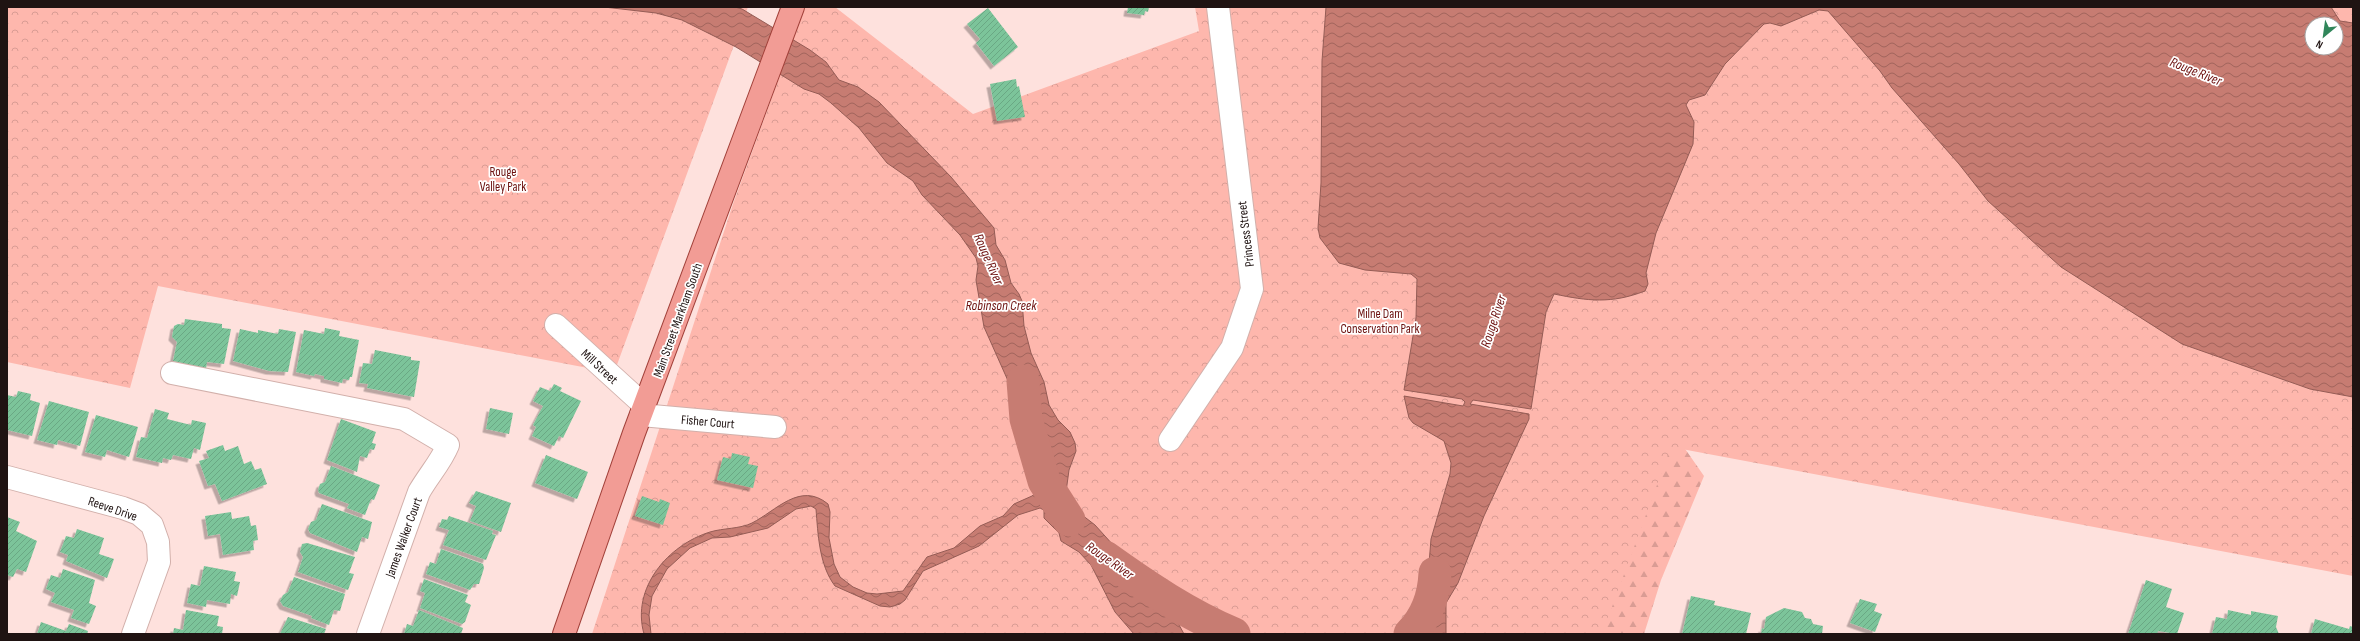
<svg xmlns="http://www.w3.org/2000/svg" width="2360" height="641" font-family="'Sofia Sans Condensed',sans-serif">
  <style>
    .forest { fill: url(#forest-firs) }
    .park { fill: url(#park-crowns); fill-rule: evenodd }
    .water { fill: url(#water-waves); stroke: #955c55; fill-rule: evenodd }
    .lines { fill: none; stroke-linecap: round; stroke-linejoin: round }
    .river { stroke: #c77c72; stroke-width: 33 }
    .building { fill: url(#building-hatch); filter: url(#shadow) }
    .minor-casing { stroke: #d2b0ab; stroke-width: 24 }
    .major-casing { stroke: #a2413a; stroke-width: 24 }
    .minor { stroke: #fff; stroke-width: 22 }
    .major { stroke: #f29c95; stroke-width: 22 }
    .labels { text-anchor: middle; stroke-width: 3.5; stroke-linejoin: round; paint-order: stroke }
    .park-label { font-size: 13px; fill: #6b0f0d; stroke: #fff }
    .street-label { font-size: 13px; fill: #1f1312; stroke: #fff }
    .water-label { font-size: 14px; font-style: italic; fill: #6e1210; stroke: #fff }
  </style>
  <defs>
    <pattern id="forest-firs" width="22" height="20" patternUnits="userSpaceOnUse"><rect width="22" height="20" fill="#feb7ad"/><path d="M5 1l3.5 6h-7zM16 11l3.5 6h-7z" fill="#d99c94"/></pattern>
    <pattern id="park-crowns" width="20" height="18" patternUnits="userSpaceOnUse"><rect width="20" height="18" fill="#feb7ad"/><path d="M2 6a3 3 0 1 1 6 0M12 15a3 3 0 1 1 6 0" fill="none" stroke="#d99c94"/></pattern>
    <pattern id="water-waves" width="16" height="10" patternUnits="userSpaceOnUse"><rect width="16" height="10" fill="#c77c72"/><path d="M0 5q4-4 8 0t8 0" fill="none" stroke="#a1645c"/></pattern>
    <pattern id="building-hatch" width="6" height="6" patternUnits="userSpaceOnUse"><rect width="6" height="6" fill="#7cc49a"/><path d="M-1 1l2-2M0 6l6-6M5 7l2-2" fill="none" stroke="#6ba884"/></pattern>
    <filter id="shadow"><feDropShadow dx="-3.5" dy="3.5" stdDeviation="0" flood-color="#0004"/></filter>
  </defs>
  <rect width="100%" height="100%" fill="#fee1dd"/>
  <path class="forest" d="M 1658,410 L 1704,476 L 1661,580 L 1644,634 L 1451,634 Z"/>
  <g class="park">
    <path d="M 7,7 L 748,7 L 614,373 L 158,286 L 130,388 L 7,362 Z"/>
    <path d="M 805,7 L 835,7 L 973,114 L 1199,31 L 1195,7 L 2353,7 L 2353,576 L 1671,447 L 1602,634 L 592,634 L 733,204 ZM 2312,24 L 2336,24 L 2336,48 L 2312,48 Z"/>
  </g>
  <g class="water">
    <path d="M 604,7 L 735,7 L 742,9 L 810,50 L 826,62 L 839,80 L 858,87 L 879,102 L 951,177 L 994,228 L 996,245 L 1005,260 L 1011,283 L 1019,294 L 1022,301 L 1024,326 L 1031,353 L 1044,382 L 1049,405 L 1058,420 L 1070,432 L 1075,443 L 1076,451 L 1069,470 L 1066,492 L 1073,508 L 1095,525 L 1114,546 L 1154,600 L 1178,623 L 1184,634 L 1134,634 L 1115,612 L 1091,565 L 1079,552 L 1061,541 L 1059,533 L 1044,518 L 1044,510 L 1040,508 L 1018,515 L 979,546 L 923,571 L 905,600 L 900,604 L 890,607 L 880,606 L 835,586 C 819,565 818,534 816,509 L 811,506 L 796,509 L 768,528 L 730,537 L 712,538 L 690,548 L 667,569 L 652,596 L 649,615 L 651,634 L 644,634 C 631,588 668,545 710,532 C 723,528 740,529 752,523 C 776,511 800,481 828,504 L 830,512 L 829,538 L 834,564 L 840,577 L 853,587 L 867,593 L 877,594 L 903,591 L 927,557 L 954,548 L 980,526 L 1003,516 L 1014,504 L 1032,496 L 1044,485 L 1047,463 L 1044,445 L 1034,430 L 1015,411 L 1009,383 L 984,327 L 976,280 L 978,266 L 976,258 L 960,235 L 922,195 L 913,181 L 887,163 L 859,128 L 831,103 L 819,94 L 804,89 L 736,47 L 682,20 L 656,13 Z"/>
    <path d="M 1326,7 L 2331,7 L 2340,21 L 2353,23 L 2353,397 L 2310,389 L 2182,344 L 2061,267 L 1988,201 L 1959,164 L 1892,88 L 1880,71 L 1828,11 L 1819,10 L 1781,26 L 1770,23 L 1764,24 L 1725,64 L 1705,95 L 1689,100 L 1686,105 L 1694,122 L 1693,144 L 1656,233 L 1646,273 L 1648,284 L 1645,291 C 1611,304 1588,301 1554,294 L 1546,312 L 1531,409 L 1473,400 L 1470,404 L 1529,414 L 1529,419 L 1484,516 L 1458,583 L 1446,603 L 1446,634 L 1417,634 L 1425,614 L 1431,539 L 1450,474 L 1451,463 L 1444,441 L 1413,423 L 1409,418 L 1404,396 L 1463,406 L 1465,402 L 1462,399 L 1404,390 L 1416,318 L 1417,279 L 1411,274 L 1365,270 L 1339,263 L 1320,238 L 1318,228 L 1321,183 L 1322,61 ZM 2312,24 L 2336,24 L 2336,48 L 2312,48 Z"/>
  </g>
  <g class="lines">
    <g class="river">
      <path d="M 1023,381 L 1026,419 L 1044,481 L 1069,520"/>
      <path d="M 1105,557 C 1147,587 1187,614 1234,634"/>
      <path d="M 1410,634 C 1427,617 1434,597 1435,573"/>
    </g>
  </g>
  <g class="building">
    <path d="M 1128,7 L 1149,7 L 1148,12 L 1145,11 L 1144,15 L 1127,13 Z"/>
    <path d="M 988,8 L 1018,47 L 994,66 L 976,43 L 980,39 L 967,24 Z"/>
    <path d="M 1016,79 L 1017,87 L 1019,86 L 1025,117 L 997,121 L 990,84 Z"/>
    <path d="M 185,319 L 222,324 L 222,328 L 231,329 L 224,364 L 207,362 L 206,369 L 173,361 L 177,342 L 172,337 L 174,326 L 178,324 L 184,325 Z"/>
    <path d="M 325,328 L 340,331 L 339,336 L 359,340 L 352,377 L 350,377 L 349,380 L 343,379 L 342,383 L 324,379 L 324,376 L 315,374 L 314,376 L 296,372 L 304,330 L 324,334 Z"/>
    <path d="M 240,329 L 258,333 L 258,330 L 278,334 L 279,329 L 296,332 L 288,372 L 269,371 L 233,361 Z"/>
    <path d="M 375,350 L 411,357 L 411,360 L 420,361 L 414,397 L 367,388 L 368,384 L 359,383 L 363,363 L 372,364 Z"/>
    <path d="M 554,384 L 562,388 L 560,391 L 581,401 L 563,438 L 559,436 L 554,446 L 532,436 L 536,427 L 533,425 L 543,406 L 533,401 L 540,387 L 550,391 Z"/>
    <path d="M 18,391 L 31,394 L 30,400 L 40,403 L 32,436 L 7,430 L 7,395 L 16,397 Z"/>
    <path d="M 49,401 L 89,412 L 80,446 L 58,440 L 57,445 L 37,440 Z"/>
    <path d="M 490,408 L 513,413 L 509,434 L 486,429 Z"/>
    <path d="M 155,409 L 169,413 L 167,419 L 191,425 L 192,420 L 206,423 L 200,450 L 194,448 L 191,459 L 173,455 L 171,460 L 163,458 L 162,463 L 136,457 L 141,437 L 147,438 Z"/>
    <path d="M 96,415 L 138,427 L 129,457 L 107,450 L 105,457 L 85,452 Z"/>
    <path d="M 341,419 L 376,432 L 372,443 L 376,444 L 374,450 L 370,449 L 367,458 L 360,456 L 357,472 L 327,460 Z"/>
    <path d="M 223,445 L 225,451 L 238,446 L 244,464 L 251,461 L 255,470 L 261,468 L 267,484 L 222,501 L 215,484 L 208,486 L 199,461 L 209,458 L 206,451 Z"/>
    <path d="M 732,453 L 750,457 L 748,464 L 758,466 L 753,488 L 717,480 L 723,457 L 731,459 Z"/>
    <path d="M 546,455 L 588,472 L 577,499 L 535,483 Z"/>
    <path d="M 331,466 L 380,485 L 374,500 L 371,499 L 365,515 L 347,508 L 349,504 L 319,493 L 318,490 L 320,484 L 325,482 Z"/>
    <path d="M 476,491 L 511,503 L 501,532 L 470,521 L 476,506 L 469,503 Z"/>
    <path d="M 642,496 L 659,502 L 660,499 L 670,503 L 663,525 L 635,516 Z"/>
    <path d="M 322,504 L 372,522 L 368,539 L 362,537 L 357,552 L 310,533 L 308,529 L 311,522 L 316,520 Z"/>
    <path d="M 231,512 L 232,519 L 249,516 L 251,526 L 256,525 L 258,540 L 253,541 L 254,550 L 223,555 L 220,534 L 208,536 L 205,516 Z"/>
    <path d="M 449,516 L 493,531 L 492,534 L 496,535 L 486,560 L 443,545 L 449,530 L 439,527 L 442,519 L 447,520 Z"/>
    <path d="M 7,517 L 20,522 L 16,531 L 37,541 L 26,572 L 17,569 L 13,577 L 7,575 Z"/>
    <path d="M 77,529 L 104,538 L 99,554 L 114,559 L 107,578 L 66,561 L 68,555 L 60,552 L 66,536 L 74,538 Z"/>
    <path d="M 307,543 L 355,557 L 349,573 L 354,574 L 348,590 L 298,572 L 303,557 L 300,552 L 302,544 Z"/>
    <path d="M 441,549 L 483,564 L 484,568 L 479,584 L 474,584 L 470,590 L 426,574 L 430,562 L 436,564 Z"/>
    <path d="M 204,566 L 236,572 L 234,581 L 240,582 L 237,596 L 231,594 L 230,604 L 207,600 L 206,607 L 187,603 L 191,584 L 200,586 Z"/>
    <path d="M 63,569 L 95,580 L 89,603 L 96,606 L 89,624 L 71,618 L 74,610 L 51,602 L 55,593 L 46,589 L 51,575 L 60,578 Z"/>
    <path d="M 294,577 L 345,594 L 340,611 L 334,610 L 329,625 L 311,618 L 312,616 L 283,606 L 280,601 L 283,595 L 288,592 Z"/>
    <path d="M 424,579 L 468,595 L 465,602 L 471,605 L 465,622 L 462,624 L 420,608 L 425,593 L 420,591 Z"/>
    <path d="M 2146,580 L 2172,589 L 2166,607 L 2184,613 L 2177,634 L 2158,631 L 2157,634 L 2128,634 Z"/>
    <path d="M 1691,596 L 1715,601 L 1714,605 L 1751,613 L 1746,634 L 1682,634 Z"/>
    <path d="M 1860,599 L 1877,604 L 1874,611 L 1882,614 L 1875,632 L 1850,623 Z"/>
    <path d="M 1784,608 L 1802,612 L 1805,618 L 1811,619 L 1813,624 L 1823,626 L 1822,634 L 1761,634 L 1762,628 L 1764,629 L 1766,617 Z"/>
    <path d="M 186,610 L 219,616 L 217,626 L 223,627 L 222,634 L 173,634 L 174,628 L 183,630 Z"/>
    <path d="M 419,610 L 463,628 L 461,634 L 404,634 L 407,624 L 413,626 Z"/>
    <path d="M 2228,610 L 2251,615 L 2251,611 L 2278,616 L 2276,627 L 2279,634 L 2212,634 L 2216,617 L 2227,619 Z"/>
    <path d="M 288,617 L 326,629 L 324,634 L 280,634 Z"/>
    <path d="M 2315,619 L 2349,629 L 2350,626 L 2353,627 L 2353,634 L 2311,634 Z"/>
    <path d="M 41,622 L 66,631 L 69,624 L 88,631 L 87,634 L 37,634 Z"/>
  </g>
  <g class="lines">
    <g class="minor-casing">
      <g id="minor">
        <path d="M 556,325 L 645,406"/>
        <path d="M 172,373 L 404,419 L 448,445 C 441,462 428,476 419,492 L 368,634"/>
        <path d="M 641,415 L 775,427"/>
        <path d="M 1170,440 L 1232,348 L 1252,289 L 1218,7"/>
        <path d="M 7,477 L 123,508 L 139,514 L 152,525 L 158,542 L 159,562 L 133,634"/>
      </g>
    </g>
    <g class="major-casing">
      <path id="major" d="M 564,634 L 634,433 L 793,7"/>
    </g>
    <use href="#minor" class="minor"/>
    <use href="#major" class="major"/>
  </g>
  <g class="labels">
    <g class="park-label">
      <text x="503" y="176">Rouge<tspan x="503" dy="15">Valley Park</tspan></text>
      <text x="1380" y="318">Milne Dam<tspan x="1380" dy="15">Conservation Park</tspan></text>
    </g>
    <g class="street-label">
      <text transform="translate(1245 234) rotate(-97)" y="5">Princess Street</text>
      <text transform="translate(677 320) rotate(-70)" y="5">Main Street Markham South</text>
      <text transform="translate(600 366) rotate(43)" y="5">Mill Street</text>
      <text transform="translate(708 421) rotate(5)" y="5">Fisher Court</text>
      <text transform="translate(113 508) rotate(19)" y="5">Reeve Drive</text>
      <text transform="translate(403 537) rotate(-70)" y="5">James Walker Court</text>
    </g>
    <g class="water-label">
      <text transform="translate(2196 71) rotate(22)" y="5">Rouge River</text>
      <text transform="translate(989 259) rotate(66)" y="5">Rouge River</text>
      <text x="1001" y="310">Robinson Creek</text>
      <text transform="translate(1493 321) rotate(-72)" y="5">Rouge River</text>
      <text transform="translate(1110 560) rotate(35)" y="5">Rouge River</text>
    </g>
  </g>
  <rect width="2360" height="641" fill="none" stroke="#1f1312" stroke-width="16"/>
  <g transform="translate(2324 36) rotate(209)"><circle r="19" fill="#ffffff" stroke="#a5a1a0"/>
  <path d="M0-3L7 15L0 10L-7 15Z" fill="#30865a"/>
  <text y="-6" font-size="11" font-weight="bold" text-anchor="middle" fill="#1f1312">N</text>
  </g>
</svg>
